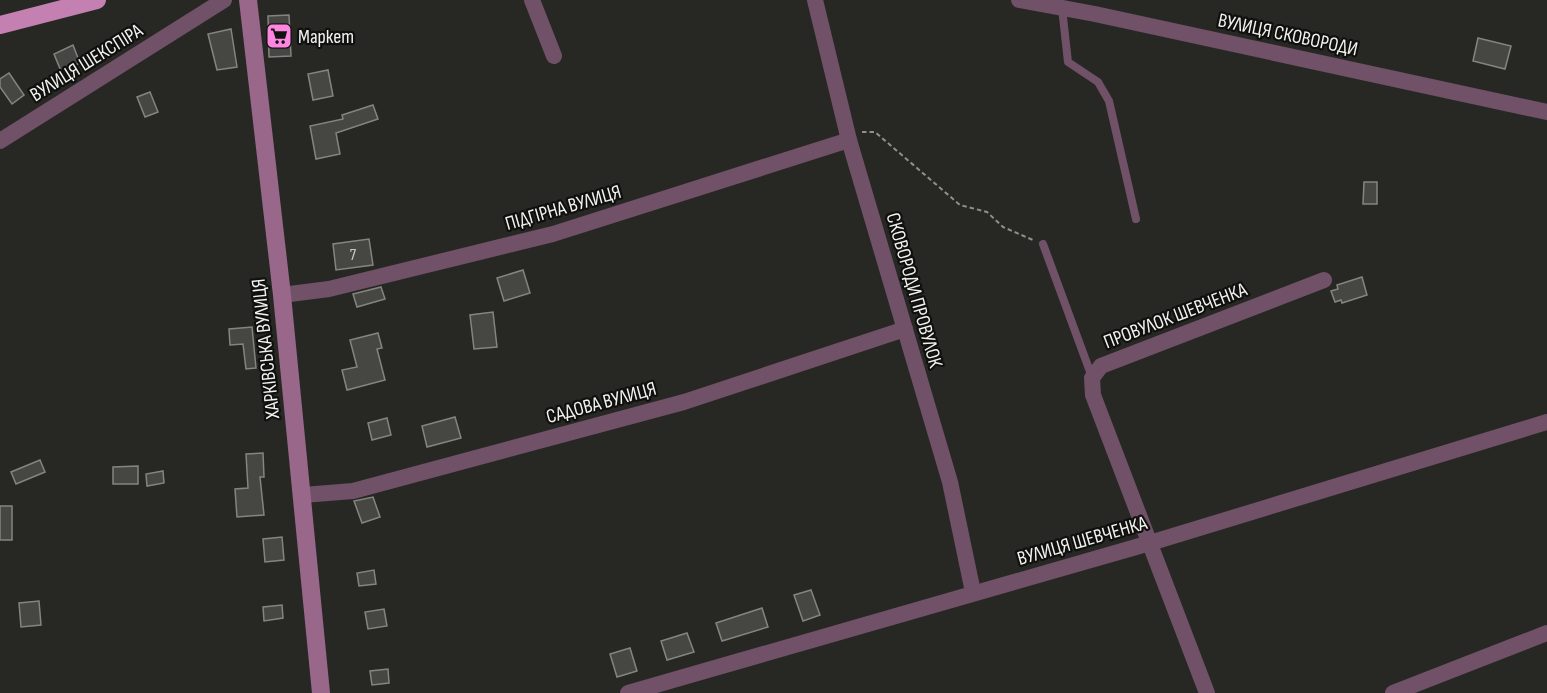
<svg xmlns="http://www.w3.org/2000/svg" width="1547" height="693" font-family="'Sofia Sans Condensed',sans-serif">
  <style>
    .building { fill: #464742; stroke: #848580; stroke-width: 1.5 }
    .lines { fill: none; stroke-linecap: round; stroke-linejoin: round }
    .path { stroke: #8f908c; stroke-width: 2; stroke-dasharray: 4.5 3; stroke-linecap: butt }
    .service { stroke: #705167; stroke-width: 8 }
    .minor { stroke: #705167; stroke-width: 16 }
    .secondary { stroke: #98678a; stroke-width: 18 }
    .trunk { stroke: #c580b2; stroke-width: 18 }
    .labels { text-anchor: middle; stroke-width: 4.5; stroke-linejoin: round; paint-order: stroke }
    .number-label { font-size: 16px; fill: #c7c8c4 }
    .street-label { font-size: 20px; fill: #f2f3ef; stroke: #10110f }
    .poi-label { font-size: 20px; fill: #f2f3ef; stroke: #10110f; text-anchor: start }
  </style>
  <rect width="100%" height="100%" fill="#272824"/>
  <g class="building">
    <path d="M 289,15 L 291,56 L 269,57 L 268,16 Z"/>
    <path d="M 231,29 L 237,67 L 217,70 L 208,34 Z"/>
    <path d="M 1478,38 L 1511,46 L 1505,69 L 1473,61 Z"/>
    <path d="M 73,45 L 80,63 L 61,71 L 54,54 Z"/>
    <path d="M 328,70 L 333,96 L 313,100 L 308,74 Z"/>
    <path d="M 9,73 L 24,95 L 12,104 L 0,87 L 0,79 Z"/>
    <path d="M 150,92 L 158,112 L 145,117 L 137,97 Z"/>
    <path d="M 373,105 L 378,119 L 336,133 L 340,154 L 316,159 L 310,126 L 343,119 L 342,115 Z"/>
    <path d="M 1364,182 L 1377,182 L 1377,204 L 1363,204 Z"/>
    <path d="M 369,239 L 373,265 L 336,270 L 333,244 Z"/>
    <path d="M 523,270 L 530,293 L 504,301 L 497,278 Z"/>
    <path d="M 1362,277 L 1367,295 L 1342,303 L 1341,300 L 1335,302 L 1331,291 L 1338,289 L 1337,285 Z"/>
    <path d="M 381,287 L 385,299 L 357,307 L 353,294 Z"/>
    <path d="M 493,312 L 497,347 L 474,349 L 470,315 Z"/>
    <path d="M 252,327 L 256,368 L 246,369 L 243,344 L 230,345 L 229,329 Z"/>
    <path d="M 378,333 L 382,348 L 377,349 L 385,380 L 347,390 L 342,370 L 357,367 L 350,340 Z"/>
    <path d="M 455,417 L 461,438 L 427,447 L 422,426 Z"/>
    <path d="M 387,418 L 391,435 L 372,440 L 368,423 Z"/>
    <path d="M 263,453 L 264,477 L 260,477 L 264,515 L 237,517 L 235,489 L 248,488 L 246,454 Z"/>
    <path d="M 40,460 L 45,472 L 16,484 L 11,472 Z"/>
    <path d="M 138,466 L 138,484 L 113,484 L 113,467 Z"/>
    <path d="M 163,471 L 164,483 L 147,486 L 146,474 Z"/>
    <path d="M 373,497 L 380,517 L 362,523 L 354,501 Z"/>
    <rect x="0" y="506" width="12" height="34"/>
    <path d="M 282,537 L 284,560 L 265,562 L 263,539 Z"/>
    <path d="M 374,570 L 376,584 L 359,586 L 357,573 Z"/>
    <path d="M 811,590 L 820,615 L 803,621 L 794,595 Z"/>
    <path d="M 39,601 L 41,625 L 21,627 L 19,603 Z"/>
    <path d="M 282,605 L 283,618 L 264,621 L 263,607 Z"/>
    <path d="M 762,608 L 768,627 L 722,641 L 716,623 Z"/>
    <path d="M 384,609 L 387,626 L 368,629 L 365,612 Z"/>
    <path d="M 687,633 L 694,652 L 667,660 L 661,641 Z"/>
    <path d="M 630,648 L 637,671 L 617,677 L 610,654 Z"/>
    <path d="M 388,669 L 389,683 L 372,685 L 370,671 Z"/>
  </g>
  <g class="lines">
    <path class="path" d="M 862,132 L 875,132 L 960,205 L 987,212 L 1003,227 L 1033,240"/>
    <g class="service">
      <path d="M 1062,8 L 1068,62 L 1098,82 L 1109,101 L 1136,219"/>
      <path d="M 1043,244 L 1092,377"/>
    </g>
    <g class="minor">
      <path d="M 532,0 L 554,56"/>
      <path d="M 815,0 L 849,140 L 950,482 L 973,592"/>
      <path d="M 1019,0 L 1095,14 L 1547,112"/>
      <path d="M 0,141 L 224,0"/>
      <path d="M 282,295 L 329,289 L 553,234 L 849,140"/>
      <path d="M 303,495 L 353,491 L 684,402 L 905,329"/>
      <path d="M 628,693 L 1150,543 L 1547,422"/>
      <path d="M 1207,693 L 1093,395 L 1092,378 L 1101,366 L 1324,280"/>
      <path d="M 1393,693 L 1547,633"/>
    </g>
    <path class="secondary" d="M 248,0 L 282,295 L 321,693"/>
    <path class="trunk" d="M 0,25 L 97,0"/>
  </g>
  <defs>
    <g id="supermarket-square" transform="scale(1.35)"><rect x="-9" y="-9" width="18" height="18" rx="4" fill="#fe85e0" stroke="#10110f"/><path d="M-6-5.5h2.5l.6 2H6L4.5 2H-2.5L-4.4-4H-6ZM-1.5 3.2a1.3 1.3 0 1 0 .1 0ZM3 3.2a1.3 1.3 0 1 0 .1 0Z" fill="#111"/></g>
  </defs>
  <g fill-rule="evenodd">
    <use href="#supermarket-square" x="279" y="36"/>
  </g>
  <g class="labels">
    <g class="number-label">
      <text x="353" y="260">7</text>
    </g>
    <g class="street-label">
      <text transform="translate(1288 34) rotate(12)" y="7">ВУЛИЦЯ СКОВОРОДИ</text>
      <text transform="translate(86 62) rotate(-32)" y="7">ВУЛИЦЯ ШЕКСПІРА</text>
      <text transform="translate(563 207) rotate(-16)" y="7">ПІДГІРНА ВУЛИЦЯ</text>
      <text transform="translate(915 290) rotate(74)" y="7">СКОВОРОДИ ПРОВУЛОК</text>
      <text transform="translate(1175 315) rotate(-21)" y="7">ПРОВУЛОК ШЕВЧЕНКА</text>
      <text transform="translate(265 349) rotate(-96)" y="7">ХАРКІВСЬКА ВУЛИЦЯ</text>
      <text transform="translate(601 402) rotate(-15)" y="7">САДОВА ВУЛИЦЯ</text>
      <text transform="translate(1082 540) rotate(-16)" y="7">ВУЛИЦЯ ШЕВЧЕНКА</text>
    </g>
    <g class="poi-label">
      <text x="298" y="43">Маркет</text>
    </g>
  </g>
</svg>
